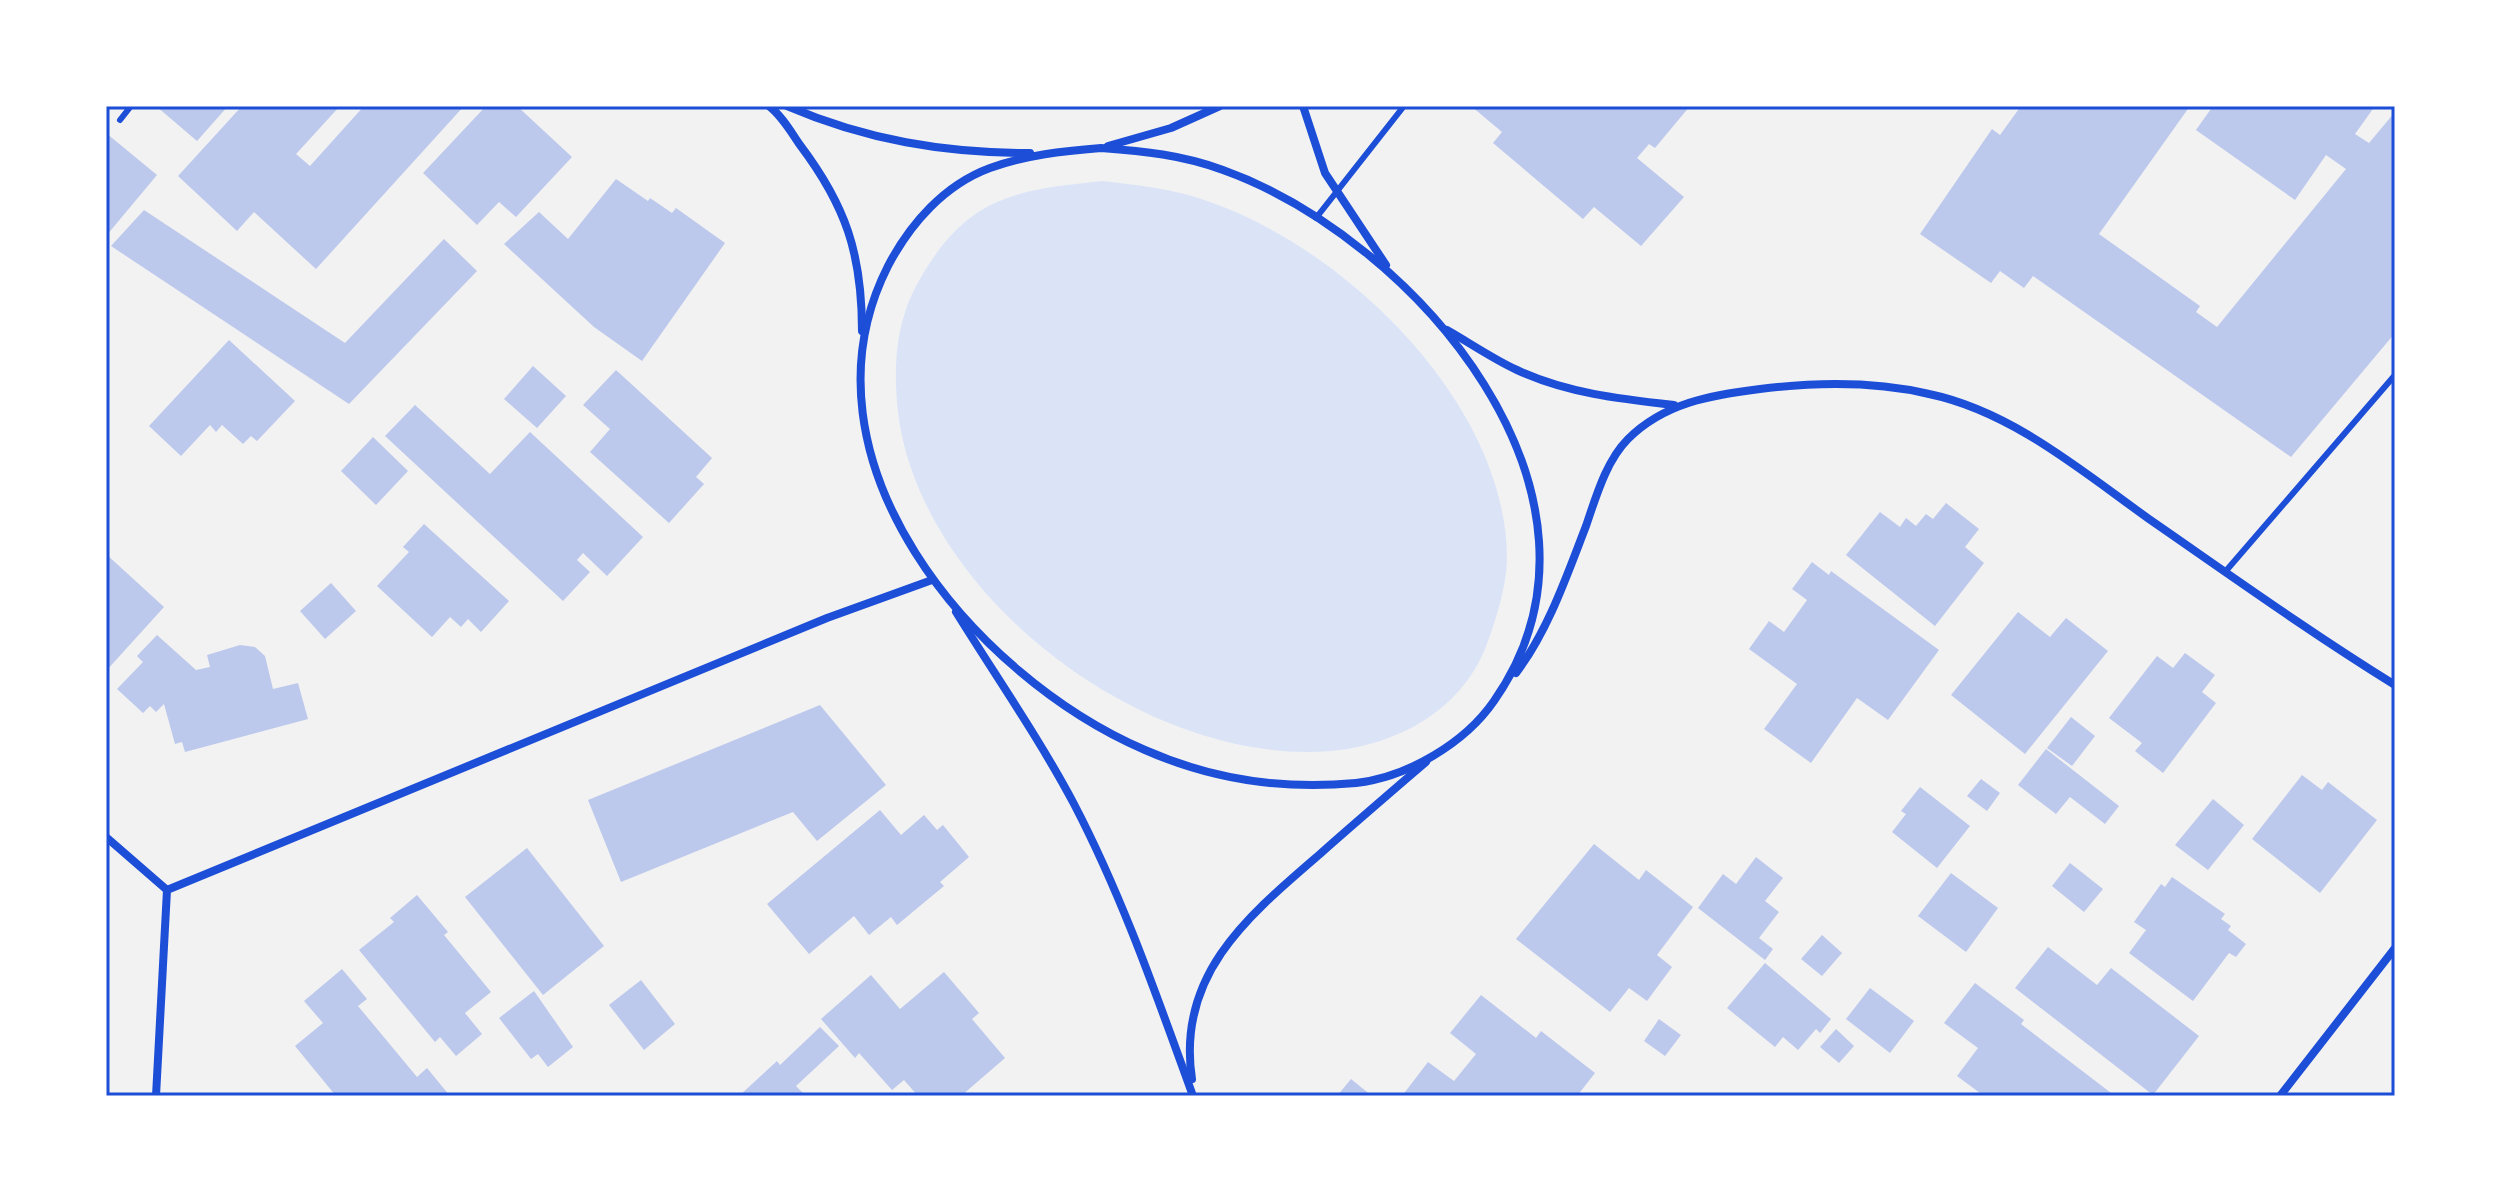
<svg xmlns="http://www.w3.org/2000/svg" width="2501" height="1202" font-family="'Sofia Sans Condensed',sans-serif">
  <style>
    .green { fill: #dbe4f7 }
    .building { fill: #bdc9ec }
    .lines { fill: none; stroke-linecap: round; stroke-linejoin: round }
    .service { stroke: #1d4ed8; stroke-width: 6 }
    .minor { stroke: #1d4ed8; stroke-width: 8 }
    .neatline { fill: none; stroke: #1d4ed8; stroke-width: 3 }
  </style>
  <rect width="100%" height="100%" fill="#f2f2f2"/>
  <path class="green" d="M 1102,181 C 1139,185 1175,189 1210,202 C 1348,250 1508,406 1507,560 C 1506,587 1497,616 1488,641 C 1465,708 1399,745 1331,751 C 1151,766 932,605 900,426 C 893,381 893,332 914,290 C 934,252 960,216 1002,200 C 1034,187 1068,185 1102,181 Z"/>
  <g class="building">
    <path d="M 156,106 L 228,106 L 197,141 Z"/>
    <path d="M 242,106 L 340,106 L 296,154 L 310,166 L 364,106 L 464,106 L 316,269 L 254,212 L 237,231 L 178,176 Z"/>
    <path d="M 486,106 L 517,106 L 572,157 L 516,217 L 499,202 L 477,225 L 423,173 Z"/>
    <path d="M 1471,106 L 1690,106 L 1655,148 L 1649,144 L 1637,158 L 1684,197 L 1641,246 L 1594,207 L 1583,219 L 1493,143 L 1502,132 Z"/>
    <path d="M 2021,106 L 2190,106 L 2099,234 L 2200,306 L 2196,312 L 2217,327 L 2346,169 L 2326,155 L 2295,200 L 2196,130 L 2213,106 L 2375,106 L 2355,134 L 2369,143 L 2395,112 L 2395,333 L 2291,457 L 2033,276 L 2024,288 L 2000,271 L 1991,283 L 1920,234 L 1992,129 L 2000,135 Z"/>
    <path d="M 106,133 L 157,175 L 106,236 Z"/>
    <path d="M 616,179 L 648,201 L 650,198 L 672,213 L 676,208 L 725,243 L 642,361 L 594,327 L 504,244 L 539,212 L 568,239 Z"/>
    <path d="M 144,210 L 345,343 L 444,239 L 477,271 L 349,404 L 111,246 Z"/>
    <path d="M 229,340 L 295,401 L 257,441 L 251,436 L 243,444 L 222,425 L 216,432 L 210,425 L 181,456 L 149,426 Z"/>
    <path d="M 533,366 L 566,396 L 537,428 L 504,399 Z"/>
    <path d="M 616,370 L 712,458 L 696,477 L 704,484 L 669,523 L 590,452 L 610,429 L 583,405 Z"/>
    <path d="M 415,405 L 490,474 L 530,432 L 643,537 L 607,576 L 583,553 L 577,560 L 590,572 L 563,601 L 385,436 Z"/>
    <path d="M 373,437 L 408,471 L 376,505 L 341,471 Z"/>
    <path d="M 1946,503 L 1979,529 L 1965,547 L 1984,563 L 1935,626 L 1846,555 L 1880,512 L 1900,527 L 1906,518 L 1916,526 L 1926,514 L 1933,519 Z"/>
    <path d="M 424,524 L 509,601 L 481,632 L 468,619 L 461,627 L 450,617 L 432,637 L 377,586 L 409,552 L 403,547 Z"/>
    <path d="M 106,554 L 164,607 L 106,671 Z"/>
    <path d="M 1812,562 L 1829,575 L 1831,571 L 1939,650 L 1888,720 L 1857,698 L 1811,763 L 1764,729 L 1797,684 L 1749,649 L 1769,621 L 1784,632 L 1807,600 L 1792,589 Z"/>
    <path d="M 331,583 L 356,611 L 325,639 L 300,611 Z"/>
    <path d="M 2018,612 L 2050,637 L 2066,618 L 2108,651 L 2025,754 L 1951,695 Z"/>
    <path d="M 157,635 L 196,670 L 210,667 L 207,655 L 240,645 L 255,647 L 265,656 L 273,689 L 298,683 L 308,719 L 185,752 L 182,742 L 175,744 L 164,704 L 156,712 L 150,706 L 143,713 L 117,689 L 143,662 L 137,656 Z"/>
    <path d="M 2185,653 L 2215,675 L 2202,692 L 2216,703 L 2163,773 L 2135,751 L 2142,743 L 2109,718 L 2157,656 L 2173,668 Z"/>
    <path d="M 820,705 L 886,785 L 817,841 L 793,812 L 621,882 L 588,800 Z"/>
    <path d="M 2071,717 L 2095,736 L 2072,766 L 2047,748 Z"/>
    <path d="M 2046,749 L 2119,806 L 2105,824 L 2070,797 L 2056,814 L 2018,785 Z"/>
    <path d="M 2302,775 L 2322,790 L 2328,782 L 2377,820 L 2320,893 L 2252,839 Z"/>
    <path d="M 1981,779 L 2000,793 L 1987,811 L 1967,796 Z"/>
    <path d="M 1920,787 L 1970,826 L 1937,868 L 1892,832 L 1906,814 L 1901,811 Z"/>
    <path d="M 2213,799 L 2244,825 L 2208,870 L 2175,845 Z"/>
    <path d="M 880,810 L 901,835 L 924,815 L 937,830 L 943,825 L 969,857 L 940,882 L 944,886 L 897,925 L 891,917 L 869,935 L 854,916 L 809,954 L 767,904 Z"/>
    <path d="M 1594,844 L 1639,880 L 1646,870 L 1693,907 L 1657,955 L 1672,967 L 1647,1001 L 1629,988 L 1610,1012 L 1516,939 Z"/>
    <path d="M 527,848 L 604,946 L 543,995 L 465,897 Z"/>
    <path d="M 1756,857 L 1783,878 L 1765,901 L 1779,912 L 1759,938 L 1773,949 L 1765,960 L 1698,908 L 1723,874 L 1736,884 Z"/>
    <path d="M 2070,863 L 2103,889 L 2084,912 L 2052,886 Z"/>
    <path d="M 1951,873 L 1998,908 L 1966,952 L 1918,916 Z"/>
    <path d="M 2172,877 L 2225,914 L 2221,919 L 2231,926 L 2228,930 L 2246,944 L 2236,957 L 2229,953 L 2193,1001 L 2129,953 L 2146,930 L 2134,922 L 2161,884 L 2165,887 Z"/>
    <path d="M 417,895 L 448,932 L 444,935 L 491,992 L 465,1013 L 482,1034 L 456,1056 L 440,1037 L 435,1042 L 359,950 L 394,922 L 390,918 Z"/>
    <path d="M 1822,935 L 1842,953 L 1822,976 L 1801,959 Z"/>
    <path d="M 2048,947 L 2097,985 L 2111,968 L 2199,1036 L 2153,1095 L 2015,988 Z"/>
    <path d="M 1765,963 L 1831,1019 L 1820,1033 L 1816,1029 L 1798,1050 L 1783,1037 L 1775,1047 L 1727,1008 Z"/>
    <path d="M 342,969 L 367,999 L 358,1006 L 417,1077 L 427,1068 L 450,1096 L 336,1096 L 295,1046 L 323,1023 L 304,1001 Z"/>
    <path d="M 944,972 L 979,1013 L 972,1019 L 1005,1058 L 961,1096 L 918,1096 L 904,1080 L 892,1090 L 859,1053 L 855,1058 L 821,1019 L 871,975 L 900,1009 Z"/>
    <path d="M 641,980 L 675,1024 L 644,1050 L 609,1005 Z"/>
    <path d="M 1975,983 L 2024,1020 L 2021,1024 L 2115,1096 L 1984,1096 L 1957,1076 L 1978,1048 L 1944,1023 Z"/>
    <path d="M 1870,988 L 1914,1021 L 1890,1053 L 1846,1019 Z"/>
    <path d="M 534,991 L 573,1047 L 548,1067 L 538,1054 L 531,1059 L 499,1018 Z"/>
    <path d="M 1481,995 L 1536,1038 L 1541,1031 L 1595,1073 L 1577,1096 L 1402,1096 L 1428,1062 L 1454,1081 L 1476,1054 L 1450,1033 Z"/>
    <path d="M 1659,1019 L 1681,1035 L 1665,1056 L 1644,1041 Z"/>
    <path d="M 820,1027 L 839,1046 L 796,1086 L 806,1096 L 739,1096 L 777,1061 L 780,1065 Z"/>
    <path d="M 1836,1029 L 1854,1046 L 1839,1063 L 1820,1047 Z"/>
    <path d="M 1351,1079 L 1372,1096 L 1337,1096 Z"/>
  </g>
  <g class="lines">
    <g class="service">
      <path d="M 120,120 L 131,106"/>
      <path d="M 1316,218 L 1404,106"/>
      <path d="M 2225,572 L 2395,375"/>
    </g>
    <g class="minor">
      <path d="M 769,106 C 782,116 791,132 800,145 C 846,206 862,254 862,331"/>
      <path d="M 787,106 C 866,140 944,153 1030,153"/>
      <path d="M 1303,106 L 1325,173 L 1386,265"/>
      <path d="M 1108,146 L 1171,128 L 1220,106"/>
      <path d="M 1101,148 C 1143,151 1183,155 1223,170 C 1415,239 1637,496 1494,701 C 1465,743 1408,777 1356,783 C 1282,790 1213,780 1145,750 C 973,676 790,459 888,266 C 910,224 944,185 990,168 C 1026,155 1063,151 1101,148 Z"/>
      <path d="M 1447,330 C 1470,343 1493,359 1517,370 C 1566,393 1620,399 1674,405"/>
      <path d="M 956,612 C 995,675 1039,738 1074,804 C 1123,898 1157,997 1193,1096"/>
      <path d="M 1516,673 C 1548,631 1567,575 1586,526 C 1596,497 1606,461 1628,439 C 1664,403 1711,395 1760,389 C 1817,382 1873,381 1929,394 C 2011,411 2082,471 2149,519 C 2230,575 2311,633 2395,685"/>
      <path d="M 106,837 L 167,890"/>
      <path d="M 1192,1079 C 1176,975 1248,916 1320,854 C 1355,823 1390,793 1426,762"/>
      <path d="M 156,1096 L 167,890 L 827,618 L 932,580"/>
      <path d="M 2280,1096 L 2395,948"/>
    </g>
  </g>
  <rect width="2501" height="1202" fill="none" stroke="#ffffff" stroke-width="216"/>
  <rect x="108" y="108" width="2285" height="986" class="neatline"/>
</svg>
